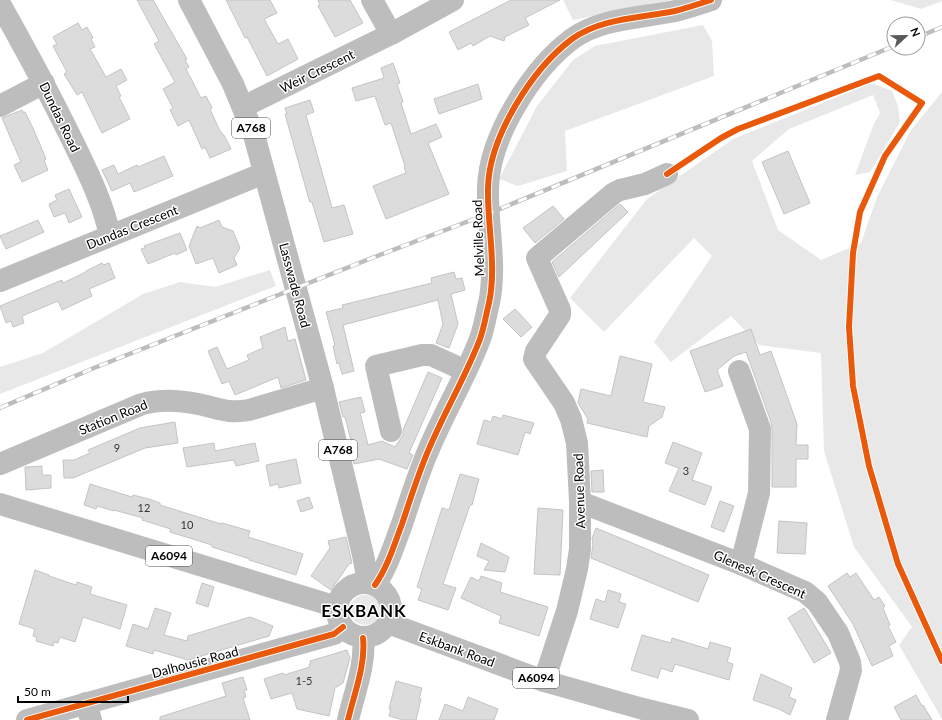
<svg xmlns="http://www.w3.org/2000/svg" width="942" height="720" font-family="Lato,sans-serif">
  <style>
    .green { fill: #e8e8e8 }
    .building { fill: #dcdcdc; stroke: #c4c4c4 }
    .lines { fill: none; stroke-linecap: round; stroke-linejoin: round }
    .minor { stroke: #bdbdbd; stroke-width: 22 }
    .major { stroke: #bdbdbd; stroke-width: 22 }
    .rail-casing { stroke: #bdbdbd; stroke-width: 4.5 }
    .rail { stroke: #fff; stroke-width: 3; stroke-dasharray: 9; stroke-linecap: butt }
    .cycleway-casing { stroke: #fff; stroke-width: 8 }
    .cycleway { stroke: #e8590c; stroke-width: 6 }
    .labels { text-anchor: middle; stroke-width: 3; stroke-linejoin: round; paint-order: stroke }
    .number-label { font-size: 11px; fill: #373737 }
    .shield { fill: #fff; stroke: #4c4c4c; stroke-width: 1 }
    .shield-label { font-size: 12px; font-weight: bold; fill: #000 }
    .street-label { font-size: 13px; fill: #000; stroke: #fff }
    .district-label { font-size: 17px; font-weight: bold; letter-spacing: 1px; fill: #000; stroke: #fff }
  </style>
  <rect width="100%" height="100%" fill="#fff"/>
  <g class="green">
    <path d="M 563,0 L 671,0 L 657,4 L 573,20 Z"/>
    <path d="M 891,0 L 942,0 L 942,1 L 921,9 Z"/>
    <path d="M 703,25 L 712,41 L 714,76 L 565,131 L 567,171 L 518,186 L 499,179 L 537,106 L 573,60 L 595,46 Z"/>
    <path d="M 872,83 L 892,91 L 898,106 L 900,122 L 870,172 L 855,175 L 873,126 L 880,113 L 873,95 L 789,129 L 752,161 L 778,230 L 821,260 L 861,243 L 877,197 L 911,130 L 942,92 L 942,719 L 899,645 L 912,627 L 854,547 L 824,451 L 821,353 L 759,345 L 731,316 L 671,362 L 654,342 L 712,256 L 694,238 L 604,332 L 570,298 L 647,199 L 733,139 Z"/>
    <path d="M 270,270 L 276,286 L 0,394 L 0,367 L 43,353 L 143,294 L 180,282 L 215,287 Z"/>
    <circle cx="365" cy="610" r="15"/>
  </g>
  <g class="building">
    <path d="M 137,0 L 153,0 L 187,59 L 185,60 L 189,67 L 186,69 L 201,98 L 206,96 L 212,108 L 210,109 L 219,129 L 223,135 L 224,135 L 231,149 L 210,158 L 205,147 L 202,149 L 189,120 L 178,126 L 170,110 L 173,108 L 163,89 L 175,82 L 154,44 L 159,41 Z"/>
    <path d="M 226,0 L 270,0 L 277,13 L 264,19 L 278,44 L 288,39 L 298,59 L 267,76 L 247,37 L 245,38 Z"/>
    <path d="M 318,0 L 350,0 L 363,23 L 335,37 L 318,6 L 320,5 Z"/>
    <path d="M 511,0 L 560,0 L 525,18 L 529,25 L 505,37 L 504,41 L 490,36 L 473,46 L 471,43 L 458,50 L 449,32 Z"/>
    <path d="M 78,23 L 82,30 L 87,27 L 93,38 L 91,39 L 95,47 L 90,49 L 106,77 L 121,69 L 127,80 L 116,86 L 121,96 L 119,97 L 130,119 L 102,133 L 82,92 L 77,95 L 64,74 L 67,72 L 53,46 L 57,44 L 53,37 Z"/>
    <path d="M 393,63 L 400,83 L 397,84 L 403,102 L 401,103 L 411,134 L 436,124 L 442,137 L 428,143 L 449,194 L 386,219 L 373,186 L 406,173 L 404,167 L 405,166 L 391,123 L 385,125 L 375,96 L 356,101 L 352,88 L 384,78 L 381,68 Z"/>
    <path d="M 478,84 L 482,99 L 439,114 L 434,99 Z"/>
    <path d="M 310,100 L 314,112 L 306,115 L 332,208 L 344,205 L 353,234 L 324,242 L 312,202 L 310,202 L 308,196 L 285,114 L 287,114 L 285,108 Z"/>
    <path d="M 22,110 L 23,112 L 25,112 L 33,128 L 46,159 L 44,160 L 48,170 L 22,182 L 14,165 L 21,162 L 2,118 Z"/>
    <path d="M 788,151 L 810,203 L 784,214 L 762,162 Z"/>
    <path d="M 164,156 L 173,176 L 134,192 L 130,183 L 112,191 L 102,170 L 114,165 L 118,174 L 137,165 L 138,167 Z"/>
    <path d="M 69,189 L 82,217 L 69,223 L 65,213 L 54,217 L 49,204 L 57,200 L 55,195 Z"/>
    <path d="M 620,204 L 628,212 L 559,277 L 552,262 Z"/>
    <path d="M 553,206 L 564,219 L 535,243 L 523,228 Z"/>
    <path d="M 38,220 L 44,232 L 6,249 L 0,236 Z"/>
    <path d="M 219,220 L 222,227 L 233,231 L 240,248 L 234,258 L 237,265 L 219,273 L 213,258 L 196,264 L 189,246 L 197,226 L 200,228 Z"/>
    <path d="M 180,233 L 187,250 L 176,255 L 175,253 L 148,264 L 141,249 L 145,248 L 144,246 Z"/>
    <path d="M 102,263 L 103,265 L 109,263 L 115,278 L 89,289 L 92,296 L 62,310 L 58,301 L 22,316 L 24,323 L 13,327 L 11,321 L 6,323 L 0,306 L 62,280 L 63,283 L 86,272 L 86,271 Z"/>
    <path d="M 454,272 L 456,279 L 462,278 L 465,290 L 451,294 L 458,324 L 449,348 L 436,343 L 443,324 L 438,300 L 343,325 L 354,371 L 342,374 L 339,363 L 337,364 L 333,346 L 335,345 L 326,312 L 343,308 L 342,305 L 432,283 L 431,278 Z"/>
    <path d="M 515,309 L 532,327 L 521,337 L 503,319 Z"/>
    <path d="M 285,327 L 288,341 L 295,339 L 306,380 L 281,388 L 278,377 L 235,395 L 229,381 L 222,384 L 208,351 L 217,347 L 227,369 L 249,360 L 247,355 L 263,348 L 260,337 Z"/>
    <path d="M 751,329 L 760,355 L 771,351 L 797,424 L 796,445 L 808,445 L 808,459 L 796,459 L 796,487 L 772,487 L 772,429 L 771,422 L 746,352 L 734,356 L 717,370 L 723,386 L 705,392 L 690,351 Z"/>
    <path d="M 620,356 L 652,364 L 643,402 L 665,407 L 662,417 L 649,426 L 647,437 L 587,423 L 588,419 L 578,403 L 581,389 L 611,396 Z"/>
    <path d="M 428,372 L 442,378 L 409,453 L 413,455 L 407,469 L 379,459 L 354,464 L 350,449 L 353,448 L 345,417 L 343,417 L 339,402 L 361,397 L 365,412 L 360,413 L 368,445 L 382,441 L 395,447 L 403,435 L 403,430 Z"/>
    <path d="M 503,415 L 534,423 L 530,434 L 525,432 L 518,455 L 477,444 L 484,420 L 491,422 L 493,416 L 502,419 Z"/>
    <path d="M 175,422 L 178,443 L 145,448 L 73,478 L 64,478 L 63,460 L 74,460 L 90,453 L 88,450 L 140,428 Z"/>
    <path d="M 673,442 L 702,453 L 692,480 L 712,487 L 705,505 L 669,491 L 679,468 L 665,463 Z"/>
    <path d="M 214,443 L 215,451 L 255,443 L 259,461 L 236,466 L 234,460 L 187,467 L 183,448 Z"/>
    <path d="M 296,459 L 301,483 L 279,488 L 278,484 L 270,486 L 266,465 Z"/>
    <path d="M 42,466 L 42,475 L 51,475 L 51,488 L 26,490 L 25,467 Z"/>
    <path d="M 603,470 L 604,492 L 592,492 L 591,471 Z"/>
    <path d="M 460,474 L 479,479 L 472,505 L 470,505 L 443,584 L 456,588 L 448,610 L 418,600 L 422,589 L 417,587 L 442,508 L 449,510 Z"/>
    <path d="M 90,484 L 132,497 L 133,495 L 149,499 L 160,503 L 160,505 L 221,524 L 222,523 L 250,531 L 248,537 L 303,554 L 296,575 L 249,560 L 250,559 L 212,547 L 212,545 L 170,532 L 171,529 L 142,520 L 143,518 L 114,510 L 114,511 L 97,506 L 96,509 L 84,505 Z"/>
    <path d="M 309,497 L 313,508 L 301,512 L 297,501 Z"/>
    <path d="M 720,501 L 734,506 L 724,532 L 711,527 Z"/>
    <path d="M 538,508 L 563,510 L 560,575 L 534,574 Z"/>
    <path d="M 779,521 L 807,523 L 805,554 L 777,553 Z"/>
    <path d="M 596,528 L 709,575 L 698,602 L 591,558 L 593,544 L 592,538 Z"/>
    <path d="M 346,537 L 352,563 L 349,564 L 331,590 L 311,576 L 330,548 L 328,541 Z"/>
    <path d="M 481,543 L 509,557 L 505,572 L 484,570 L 489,561 L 477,556 Z"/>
    <path d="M 35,570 L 49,575 L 49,576 L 76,585 L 77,582 L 92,587 L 90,594 L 127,605 L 120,629 L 83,617 L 75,642 L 60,637 L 58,643 L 54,642 L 53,646 L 36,641 L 37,637 L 33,636 L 35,629 L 19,624 Z"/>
    <path d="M 847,573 L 850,577 L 856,573 L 874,600 L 879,597 L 885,606 L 883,608 L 890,625 L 888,626 L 896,642 L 889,646 L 893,656 L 872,666 L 853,624 L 828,586 Z"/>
    <path d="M 481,576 L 502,583 L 500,592 L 548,607 L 539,636 L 499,623 L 501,616 L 461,598 L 471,577 L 479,581 Z"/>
    <path d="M 202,583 L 214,587 L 208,607 L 196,603 Z"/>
    <path d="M 608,590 L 621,594 L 619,602 L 626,604 L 618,628 L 590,619 L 596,599 L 605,602 Z"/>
    <path d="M 155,608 L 171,613 L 164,635 L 187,641 L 188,636 L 250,617 L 273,626 L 269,636 L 188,660 L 154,650 L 153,654 L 126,646 L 133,624 L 148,629 Z"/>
    <path d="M 804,608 L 831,653 L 814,663 L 788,618 Z"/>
    <path d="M 642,635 L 671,643 L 672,638 L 708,649 L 710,642 L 731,648 L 727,662 L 733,664 L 729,680 L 675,664 L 672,672 L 661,668 L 658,678 L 631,670 Z"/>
    <path d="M 347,650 L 350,658 L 343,683 L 335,688 L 329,716 L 297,709 L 292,693 L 271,699 L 264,679 L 283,673 L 284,675 L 310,667 L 309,664 L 311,664 L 310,661 Z"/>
    <path d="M 761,674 L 792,688 L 789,697 L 796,700 L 790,715 L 779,709 L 753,700 Z"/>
    <path d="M 243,677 L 247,690 L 244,690 L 246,697 L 243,698 L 250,720 L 160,720 L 160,717 L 226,696 L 222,683 Z"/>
    <path d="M 396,681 L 422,688 L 419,699 L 421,699 L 416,720 L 403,720 L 389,716 L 391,709 L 389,709 Z"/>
    <path d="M 916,695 L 922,706 L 923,705 L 932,720 L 901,720 L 894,707 Z"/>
    <path d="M 468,697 L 498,709 L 494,720 L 439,720 L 445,704 L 463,711 Z"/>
  </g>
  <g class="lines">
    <g class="minor">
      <path d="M 372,0 L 391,34"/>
      <path d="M 0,4 C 27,52 53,100 77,150 C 90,177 104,206 110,236"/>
      <path d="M 0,106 L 44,83"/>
      <path d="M 243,107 L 391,34 L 453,0"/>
      <path d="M 0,281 L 264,173"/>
      <path d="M 739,371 L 760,429 L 759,493 L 741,564"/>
      <path d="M 391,431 L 376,366 L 422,355 L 431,355 L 466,371"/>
      <path d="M 0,464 L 142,404 C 160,399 179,400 198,404 C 218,408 228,414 249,410 L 323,388"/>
      <path d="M 580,502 L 741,564 L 805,592 L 817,602 L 838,633 L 850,662 L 851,670 L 837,720"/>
      <path d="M 544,681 L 567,611 L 577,569 L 580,549 L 580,502 L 577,443 L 571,419 L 564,403 L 534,359 L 536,351 L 560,315 L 560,310 L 537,258 L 614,193 L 620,190 L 645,184 L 667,174"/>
      <path d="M 86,703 L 91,720"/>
    </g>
    <g class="major">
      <path d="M 189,0 L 233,84 L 254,135 L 323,388 L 363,555 L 368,582"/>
      <path d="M 0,504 L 337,607"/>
      <circle cx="364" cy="610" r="27"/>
      <path d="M 375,585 C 388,566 394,545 402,524 C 409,503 416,481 424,461 C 440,419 464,381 480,339 C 484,328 486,315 489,303 C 497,265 487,225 488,188 C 489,137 532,69 572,39 C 601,18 641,18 675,11 C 687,8 699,4 711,0"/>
      <path d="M 388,623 L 544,681 L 643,709 L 688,720"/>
      <path d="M 27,720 L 334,634 L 343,627"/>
      <path d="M 348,720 C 354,694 366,664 363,638"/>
    </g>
    <g class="rail-casing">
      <g id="rail">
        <path d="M 918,37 L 942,27"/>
        <path d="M 0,408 L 94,368 L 377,256 L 490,213 L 894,46"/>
      </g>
    </g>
    <use href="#rail" class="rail"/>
    <g class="cycleway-casing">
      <g id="cycleway">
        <path d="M 667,174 L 721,138 L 738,129 L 879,76 L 922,103 L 885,156 L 860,212 L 853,253 L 849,327 L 853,386 L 869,466 L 898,564 L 942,661"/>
        <path d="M 375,585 C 388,566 394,545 402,524 C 409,503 416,481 424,461 C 440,419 464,381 480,339 C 484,328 486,315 489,303 C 497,265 487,225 488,188 C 489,137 532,69 572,39 C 601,18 641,18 675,11 C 687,8 699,4 711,0"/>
        <path d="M 27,720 L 334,634 L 343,627"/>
        <path d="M 348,720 C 354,694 366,664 363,638"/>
      </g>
    </g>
    <use href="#cycleway" class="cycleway"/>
  </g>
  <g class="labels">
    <g class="number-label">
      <text x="117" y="452">9</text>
      <text x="686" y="475">3</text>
      <text x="144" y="512">12</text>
      <text x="187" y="529">10</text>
      <text x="304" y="685">1-5</text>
    </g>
    <g class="shield">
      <rect x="232" y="118" width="38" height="20" rx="3"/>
      <rect x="319" y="440" width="38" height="20" rx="3"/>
      <rect x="146" y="546" width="46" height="20" rx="3"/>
      <rect x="513" y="668" width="46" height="20" rx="3"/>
    </g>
    <g class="shield-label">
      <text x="251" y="132">A768</text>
      <text x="338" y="454">A768</text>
      <text x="169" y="560">A6094</text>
      <text x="536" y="682">A6094</text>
    </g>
    <g class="street-label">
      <text transform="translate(317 71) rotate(-26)" y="5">Weir Crescent</text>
      <text transform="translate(60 117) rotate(64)" y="5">Dundas Road</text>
      <text transform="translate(132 227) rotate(-22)" y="5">Dundas Crescent</text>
      <text transform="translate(478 238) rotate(-92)" y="5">Melville Road</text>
      <text transform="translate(295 285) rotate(75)" y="5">Lasswade Road</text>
      <text transform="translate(113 417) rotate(-22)" y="5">Station Road</text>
      <text transform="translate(579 491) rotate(-92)" y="5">Avenue Road</text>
      <text transform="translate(760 574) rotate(24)" y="5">Glenesk Crescent</text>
      <text transform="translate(457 649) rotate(20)" y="5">Eskbank Road</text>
      <text transform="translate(195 662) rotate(-15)" y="5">Dalhousie Road</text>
    </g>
    <g class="district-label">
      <text x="364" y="617">ESKBANK</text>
    </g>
  </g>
  <g transform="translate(906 36) rotate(68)"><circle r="19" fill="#ffffff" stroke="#999999"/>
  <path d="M0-3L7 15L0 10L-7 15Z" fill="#595959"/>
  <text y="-6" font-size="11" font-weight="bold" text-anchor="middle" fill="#000000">N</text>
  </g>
  <path d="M18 696v6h110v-6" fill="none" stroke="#000000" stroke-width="2"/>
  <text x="24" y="696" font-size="12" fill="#000000" stroke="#ffffff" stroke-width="3" paint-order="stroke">50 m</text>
</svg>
